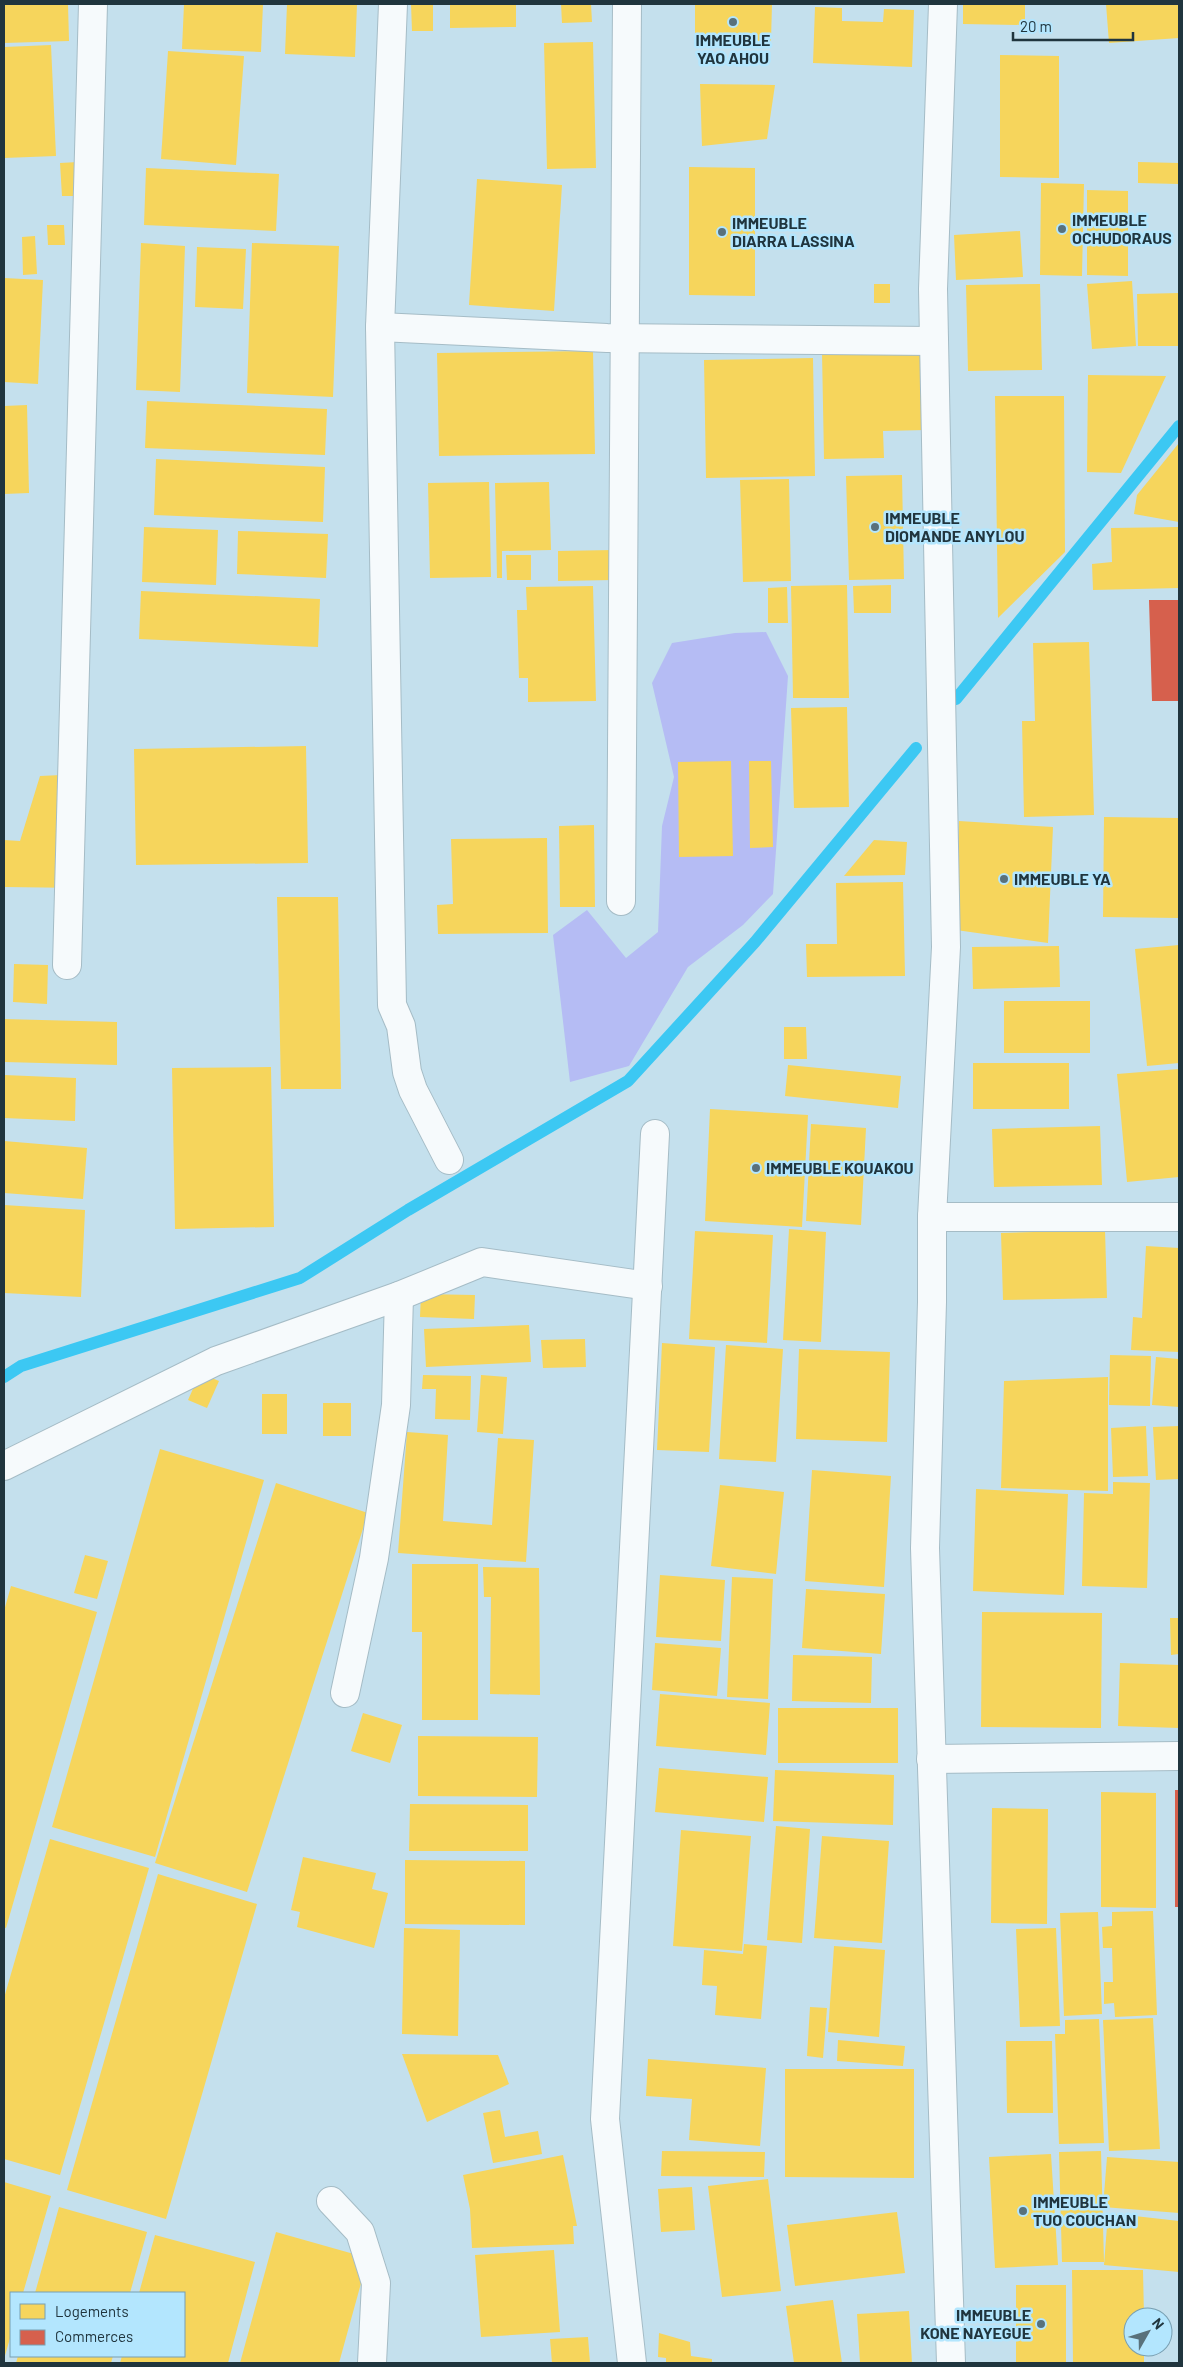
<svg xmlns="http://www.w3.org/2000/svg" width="1183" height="2367" font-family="Barlow,sans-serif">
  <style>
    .green { fill: #b5bcf4 }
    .homes { fill: #f6d55c }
    .shops { fill: #d6604d }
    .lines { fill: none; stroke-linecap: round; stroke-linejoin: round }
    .stream { stroke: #3cc8f3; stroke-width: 12 }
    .minor-casing { stroke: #a5bcc6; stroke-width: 30 }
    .minor { stroke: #f6fafc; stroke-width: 28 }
    .poi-dot { fill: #59717b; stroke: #b3e6fe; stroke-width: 2 }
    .labels { text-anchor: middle; stroke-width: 5; stroke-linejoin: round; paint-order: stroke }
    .poi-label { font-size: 16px; font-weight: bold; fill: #20353e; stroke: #b3e6fe; text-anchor: start }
  </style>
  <rect width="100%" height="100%" fill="#c4e0ed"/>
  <path class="green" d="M 766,632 L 788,676 L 773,894 L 743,925 L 688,967 L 629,1066 L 570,1082 L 553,935 L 587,910 L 626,958 L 658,932 L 662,826 L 674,777 L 652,683 L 672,643 L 735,633 Z"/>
  <g class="homes">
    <path d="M 4,4 L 68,4 L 69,41 L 4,43 Z"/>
    <path d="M 184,4 L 263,4 L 261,52 L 182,49 Z"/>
    <path d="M 287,4 L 357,4 L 355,57 L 285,54 Z"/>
    <path d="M 411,4 L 433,4 L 433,31 L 412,31 Z"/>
    <path d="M 450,4 L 516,4 L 516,27 L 450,28 Z"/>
    <path d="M 561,4 L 591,4 L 592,22 L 562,23 Z"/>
    <path d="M 695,4 L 772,4 L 771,41 L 695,40 Z"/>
    <path d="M 963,4 L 1025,4 L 1025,25 L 963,24 Z"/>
    <path d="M 1106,4 L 1179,4 L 1179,38 L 1109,43 Z"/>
    <path d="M 815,7 L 842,8 L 842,21 L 883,22 L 884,9 L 914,10 L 912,67 L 813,63 Z"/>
    <path d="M 593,42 L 596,168 L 547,169 L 544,43 Z"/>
    <path d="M 51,45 L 56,156 L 4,158 L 4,47 Z"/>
    <path d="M 168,51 L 244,56 L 236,165 L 161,159 Z"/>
    <path d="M 1000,55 L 1059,56 L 1059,178 L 1000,177 Z"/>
    <path d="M 700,84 L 775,85 L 767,139 L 702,146 Z"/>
    <path d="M 78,162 L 79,196 L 62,196 L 60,163 Z"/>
    <path d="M 1138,162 L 1179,163 L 1179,184 L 1138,183 Z"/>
    <path d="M 689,167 L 755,168 L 755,296 L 689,295 Z"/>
    <path d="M 146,168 L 279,174 L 276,231 L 144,225 Z"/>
    <path d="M 477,179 L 562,185 L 554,311 L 469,305 Z"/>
    <path d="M 1041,183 L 1084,184 L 1082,276 L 1040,275 Z"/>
    <path d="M 1087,190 L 1128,191 L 1128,276 L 1087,275 Z"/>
    <path d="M 47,225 L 64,225 L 65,245 L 48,245 Z"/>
    <path d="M 1020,231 L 1023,277 L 956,280 L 954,235 Z"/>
    <path d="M 35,236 L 37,274 L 23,275 L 22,237 Z"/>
    <path d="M 141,243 L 185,246 L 180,392 L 136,390 Z"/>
    <path d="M 252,243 L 339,246 L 333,397 L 247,393 Z"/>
    <path d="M 197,247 L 246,249 L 243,309 L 195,307 Z"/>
    <path d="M 4,278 L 43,280 L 38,384 L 4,382 Z"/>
    <path d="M 1132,281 L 1136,346 L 1092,349 L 1087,284 Z"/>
    <rect x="874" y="284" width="16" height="19"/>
    <path d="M 1040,284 L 1042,370 L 968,371 L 966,285 Z"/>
    <path d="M 1179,293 L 1179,346 L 1138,346 L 1137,294 Z"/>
    <path d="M 925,350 L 926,430 L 883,431 L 884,458 L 824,459 L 822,352 Z"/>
    <path d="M 593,351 L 595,454 L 439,456 L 437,353 Z"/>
    <path d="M 813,358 L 815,476 L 706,478 L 704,360 Z"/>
    <path d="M 1088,375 L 1166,376 L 1121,473 L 1087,472 Z"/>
    <path d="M 995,396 L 1064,396 L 1065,552 L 998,618 Z"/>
    <path d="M 147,401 L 327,409 L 325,455 L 145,448 Z"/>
    <path d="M 27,405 L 29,493 L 4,494 L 4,406 Z"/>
    <path d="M 1179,443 L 1179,522 L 1134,514 L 1137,495 Z"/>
    <path d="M 156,459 L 325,467 L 323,522 L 154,515 Z"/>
    <path d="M 902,475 L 904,579 L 849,580 L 846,476 Z"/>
    <path d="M 789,479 L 791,581 L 743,582 L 740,480 Z"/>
    <path d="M 489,482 L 491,577 L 430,578 L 428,483 Z"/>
    <path d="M 549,482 L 551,550 L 502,551 L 502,578 L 497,578 L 495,483 Z"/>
    <path d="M 144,527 L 218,530 L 216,585 L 142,582 Z"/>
    <path d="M 1179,527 L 1179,588 L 1093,590 L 1092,564 L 1112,562 L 1111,528 Z"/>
    <path d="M 238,531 L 328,534 L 326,578 L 237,574 Z"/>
    <path d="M 613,550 L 613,580 L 558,581 L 558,551 Z"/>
    <path d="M 506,555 L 531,555 L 531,580 L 507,580 Z"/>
    <path d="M 847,585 L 849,698 L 793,698 L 791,586 Z"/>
    <path d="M 891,585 L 891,613 L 854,613 L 853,586 Z"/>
    <path d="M 593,586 L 596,701 L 528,702 L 528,678 L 519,678 L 517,610 L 527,610 L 526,587 Z"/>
    <path d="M 787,587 L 788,623 L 768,623 L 768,588 Z"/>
    <path d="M 141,591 L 320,599 L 318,647 L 139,639 Z"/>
    <path d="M 1089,642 L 1094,815 L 1024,817 L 1022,721 L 1035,721 L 1033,643 Z"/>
    <path d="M 847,707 L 849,807 L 794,808 L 791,708 Z"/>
    <path d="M 306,746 L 308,863 L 136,865 L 134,749 Z"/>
    <path d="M 731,761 L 733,856 L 679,857 L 678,762 Z"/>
    <path d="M 749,761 L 771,761 L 773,847 L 750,848 Z"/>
    <path d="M 83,774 L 83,888 L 4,887 L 4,840 L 20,841 L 40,776 Z"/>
    <path d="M 1104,817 L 1179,818 L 1179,918 L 1103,917 Z"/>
    <path d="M 959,821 L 1053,827 L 1048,943 L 956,930 Z"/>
    <path d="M 594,825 L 595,907 L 560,907 L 559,826 Z"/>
    <path d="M 547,838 L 548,933 L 438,934 L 437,905 L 453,904 L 451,839 Z"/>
    <path d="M 874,840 L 907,842 L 905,875 L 844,876 Z"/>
    <path d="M 903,882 L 905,976 L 807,977 L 806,944 L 837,944 L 836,883 Z"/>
    <path d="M 277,897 L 338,897 L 341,1089 L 281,1089 Z"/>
    <path d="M 1179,945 L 1179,1063 L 1147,1066 L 1135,949 Z"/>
    <path d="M 1059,946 L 1060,987 L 973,989 L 972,947 Z"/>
    <path d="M 14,964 L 48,965 L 47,1004 L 13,1002 Z"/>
    <rect x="1004" y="1001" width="86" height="52"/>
    <path d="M 4,1019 L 117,1022 L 117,1065 L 4,1062 Z"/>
    <path d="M 784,1027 L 806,1027 L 807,1059 L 784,1059 Z"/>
    <rect x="973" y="1063" width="96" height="46"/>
    <path d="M 788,1065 L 901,1076 L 898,1108 L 785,1096 Z"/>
    <path d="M 271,1067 L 274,1227 L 175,1229 L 172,1068 Z"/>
    <path d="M 1179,1069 L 1179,1177 L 1127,1182 L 1117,1074 Z"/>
    <path d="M 4,1075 L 76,1078 L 75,1121 L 4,1118 Z"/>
    <path d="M 710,1109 L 808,1115 L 802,1227 L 705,1221 Z"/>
    <path d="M 811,1124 L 866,1128 L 861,1225 L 806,1221 Z"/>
    <path d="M 1100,1126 L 1102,1185 L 994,1187 L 992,1129 Z"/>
    <path d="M 4,1141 L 87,1148 L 83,1199 L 4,1193 Z"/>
    <path d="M 4,1205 L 85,1210 L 81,1297 L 4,1293 Z"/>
    <path d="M 789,1229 L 826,1232 L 821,1342 L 783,1340 Z"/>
    <path d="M 1105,1230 L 1107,1298 L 1003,1300 L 1001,1233 Z"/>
    <path d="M 695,1231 L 773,1235 L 767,1343 L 689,1339 Z"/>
    <path d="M 1146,1246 L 1179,1248 L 1179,1352 L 1131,1350 L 1133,1317 L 1142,1318 Z"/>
    <path d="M 421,1294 L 475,1295 L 474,1319 L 420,1317 Z"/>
    <path d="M 529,1325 L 531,1362 L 426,1367 L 424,1329 Z"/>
    <path d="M 585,1339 L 586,1367 L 543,1368 L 541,1340 Z"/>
    <path d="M 662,1343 L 715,1347 L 709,1452 L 657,1450 Z"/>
    <path d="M 726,1345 L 783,1349 L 776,1462 L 719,1459 Z"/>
    <path d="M 799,1349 L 890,1352 L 887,1442 L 796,1439 Z"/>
    <path d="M 1110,1355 L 1151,1356 L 1150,1406 L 1109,1405 Z"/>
    <path d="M 1156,1357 L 1179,1359 L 1179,1407 L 1152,1405 Z"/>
    <path d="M 200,1373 L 219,1381 L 207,1408 L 188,1400 Z"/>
    <path d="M 423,1375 L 471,1376 L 470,1420 L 435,1419 L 436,1389 L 422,1389 Z"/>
    <path d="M 481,1375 L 507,1377 L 503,1434 L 477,1432 Z"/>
    <path d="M 1108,1377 L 1108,1491 L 1001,1488 L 1004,1381 Z"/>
    <rect x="262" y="1394" width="25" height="40"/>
    <rect x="323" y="1403" width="28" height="33"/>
    <path d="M 1146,1426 L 1148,1476 L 1113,1477 L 1111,1428 Z"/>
    <path d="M 1179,1426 L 1179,1479 L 1156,1480 L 1153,1427 Z"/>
    <path d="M 407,1432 L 448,1435 L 443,1521 L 492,1525 L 498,1438 L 534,1440 L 526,1562 L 398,1553 Z"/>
    <path d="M 160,1449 L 264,1480 L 155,1857 L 52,1827 Z"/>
    <path d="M 812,1470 L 891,1476 L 884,1587 L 805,1581 Z"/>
    <path d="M 1113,1482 L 1150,1483 L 1147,1588 L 1082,1586 L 1084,1493 L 1113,1494 Z"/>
    <path d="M 276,1483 L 368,1513 L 247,1892 L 155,1863 Z"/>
    <path d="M 720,1485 L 784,1492 L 776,1574 L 711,1566 Z"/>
    <path d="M 976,1489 L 1068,1494 L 1064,1595 L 973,1591 Z"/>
    <path d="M 85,1555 L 108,1561 L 97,1599 L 74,1593 Z"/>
    <path d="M 412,1564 L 478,1564 L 478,1720 L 422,1720 L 422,1632 L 412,1632 Z"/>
    <path d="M 483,1567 L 539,1568 L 540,1695 L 490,1694 L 491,1597 L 484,1597 Z"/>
    <path d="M 660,1575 L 725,1580 L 721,1641 L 656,1637 Z"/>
    <path d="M 732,1577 L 773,1579 L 768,1699 L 727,1697 Z"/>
    <path d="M 11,1586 L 97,1612 L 6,1928 L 4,1927 L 4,1611 Z"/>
    <path d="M 806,1589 L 885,1594 L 881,1654 L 802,1648 Z"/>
    <path d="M 982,1612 L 1102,1613 L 1101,1728 L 981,1727 Z"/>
    <path d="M 1170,1618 L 1179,1618 L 1179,1654 L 1171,1655 Z"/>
    <path d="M 655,1643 L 721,1648 L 717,1696 L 652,1690 Z"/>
    <path d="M 793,1655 L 872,1657 L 871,1703 L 792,1701 Z"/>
    <path d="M 1120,1663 L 1179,1665 L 1179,1728 L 1118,1726 Z"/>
    <path d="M 660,1694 L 770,1703 L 766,1755 L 656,1746 Z"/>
    <rect x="778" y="1708" width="120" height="55"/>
    <path d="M 363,1713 L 402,1725 L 390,1763 L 351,1751 Z"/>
    <path d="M 418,1736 L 538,1737 L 537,1797 L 418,1796 Z"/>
    <path d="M 659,1768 L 768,1777 L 764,1822 L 655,1812 Z"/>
    <path d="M 775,1770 L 894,1775 L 893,1825 L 773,1821 Z"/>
    <path d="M 1101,1792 L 1156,1793 L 1156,1908 L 1101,1907 Z"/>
    <path d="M 410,1804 L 528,1805 L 528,1851 L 409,1851 Z"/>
    <path d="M 992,1808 L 1048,1809 L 1047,1924 L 991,1923 Z"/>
    <path d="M 776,1826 L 810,1829 L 802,1943 L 767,1940 Z"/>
    <path d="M 681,1830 L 751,1836 L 742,1951 L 673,1946 Z"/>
    <path d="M 822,1836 L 889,1841 L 882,1943 L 814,1938 Z"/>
    <path d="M 50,1839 L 149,1868 L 60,2175 L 4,2159 L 4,1998 Z"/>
    <path d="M 303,1857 L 376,1873 L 372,1889 L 388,1893 L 374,1948 L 297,1927 L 300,1912 L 291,1910 Z"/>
    <path d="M 405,1860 L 525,1861 L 525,1925 L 405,1924 Z"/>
    <path d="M 158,1874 L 257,1904 L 166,2219 L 67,2190 Z"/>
    <path d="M 1153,1911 L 1157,2015 L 1115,2017 L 1114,2003 L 1104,2004 L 1104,1982 L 1113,1982 L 1112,1948 L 1103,1948 L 1102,1927 L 1112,1926 L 1112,1912 Z"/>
    <path d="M 1098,1912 L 1102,2014 L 1064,2016 L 1060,1913 Z"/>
    <path d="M 404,1928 L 460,1930 L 458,2036 L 402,2034 Z"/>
    <path d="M 1056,1928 L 1060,2026 L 1020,2027 L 1016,1929 Z"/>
    <path d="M 744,1944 L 767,1946 L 761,2019 L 715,2015 L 717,1986 L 702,1985 L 704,1950 L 743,1954 Z"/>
    <path d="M 834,1946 L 885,1950 L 879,2037 L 828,2032 Z"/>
    <path d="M 810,2007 L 827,2008 L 823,2058 L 807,2056 Z"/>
    <path d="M 1153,2018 L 1160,2149 L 1109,2151 L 1103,2020 Z"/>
    <path d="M 1099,2019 L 1104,2143 L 1059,2144 L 1055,2034 L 1065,2034 L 1065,2020 Z"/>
    <path d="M 838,2040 L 905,2046 L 903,2066 L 837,2061 Z"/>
    <path d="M 1006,2041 L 1052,2041 L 1053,2113 L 1007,2113 Z"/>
    <path d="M 402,2054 L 498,2055 L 509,2084 L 427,2122 Z"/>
    <path d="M 648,2059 L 766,2068 L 760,2146 L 689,2140 L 692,2099 L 646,2096 Z"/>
    <path d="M 785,2069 L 914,2069 L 914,2178 L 785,2177 Z"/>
    <path d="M 500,2110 L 505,2137 L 538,2131 L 542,2154 L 493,2163 L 483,2113 Z"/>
    <path d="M 662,2151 L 765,2152 L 764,2177 L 661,2176 Z"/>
    <path d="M 1101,2151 L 1104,2262 L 1062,2262 L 1059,2152 Z"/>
    <path d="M 1051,2154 L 1058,2265 L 995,2268 L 989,2157 Z"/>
    <path d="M 563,2155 L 577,2226 L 573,2226 L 574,2244 L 472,2248 L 470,2209 L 463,2175 Z"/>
    <path d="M 1107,2157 L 1179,2162 L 1179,2213 L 1103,2207 Z"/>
    <path d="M 768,2179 L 781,2291 L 722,2297 L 708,2186 Z"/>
    <path d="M 4,2182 L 51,2196 L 23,2293 L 11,2293 L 11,2335 L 4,2359 Z"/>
    <path d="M 692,2187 L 695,2230 L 661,2232 L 658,2189 Z"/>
    <path d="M 59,2207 L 147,2232 L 130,2293 L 35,2293 Z"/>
    <path d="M 897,2212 L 905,2273 L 795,2286 L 787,2225 Z"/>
    <path d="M 1108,2213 L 1179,2221 L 1179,2272 L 1104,2265 Z"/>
    <path d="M 276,2232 L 368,2258 L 339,2363 L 240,2363 Z"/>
    <path d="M 155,2235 L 255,2262 L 228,2363 L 120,2363 L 122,2356 L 184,2356 L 184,2293 L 139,2293 Z"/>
    <path d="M 554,2250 L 560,2332 L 481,2337 L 475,2255 Z"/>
    <path d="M 1072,2270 L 1143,2270 L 1144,2317 L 1133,2317 L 1133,2347 L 1144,2347 L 1144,2363 L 1073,2363 Z"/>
    <rect x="1016" y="2285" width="50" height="78"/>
    <path d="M 833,2300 L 842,2363 L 794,2363 L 786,2306 Z"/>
    <path d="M 909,2311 L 912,2363 L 860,2363 L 857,2314 Z"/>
    <path d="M 659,2333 L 690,2342 L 691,2356 L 712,2359 L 712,2363 L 666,2363 L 666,2358 L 658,2357 Z"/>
    <path d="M 588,2337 L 590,2363 L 552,2363 L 550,2339 Z"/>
    <path d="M 18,2356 L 113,2356 L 111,2363 L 16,2363 Z"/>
  </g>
  <g class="shops">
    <path d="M 1149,600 L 1179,600 L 1179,701 L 1152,701 Z"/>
    <rect x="1175" y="1790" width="4" height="117"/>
  </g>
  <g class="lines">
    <g class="stream">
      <path d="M 956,699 L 1179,426"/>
      <path d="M 4,1377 L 21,1366 L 300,1278 L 408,1210 L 628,1081 L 755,942 L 916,748"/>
    </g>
    <g class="minor-casing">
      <g id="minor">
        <path d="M 393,4 L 380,327 L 392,1005 L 401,1026 L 407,1072 L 413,1090 L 449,1160"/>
        <path d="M 943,4 L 933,289 L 946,947 L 932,1217 L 932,1302 L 925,1548 L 951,2363"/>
        <path d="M 380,327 L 607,338 L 934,341"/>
        <path d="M 621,901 L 627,4"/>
        <path d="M 67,965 L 93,4"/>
        <path d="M 932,1217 L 1179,1217"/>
        <path d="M 4,1466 L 216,1361 L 399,1296 L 482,1262 L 648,1286"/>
        <path d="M 345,1693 L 374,1558 L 396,1405 L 399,1296"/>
        <path d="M 931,1759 L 1179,1756"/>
        <path d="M 331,2201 L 360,2232 L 376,2283 L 372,2363"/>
        <path d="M 632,2363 L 605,2119 L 655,1134"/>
      </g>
    </g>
    <use href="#minor" class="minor"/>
  </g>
  <g class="poi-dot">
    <circle cx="733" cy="22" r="5"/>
    <circle cx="1062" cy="229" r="5"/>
    <circle cx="722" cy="232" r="5"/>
    <circle cx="875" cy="527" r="5"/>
    <circle cx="1004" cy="879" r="5"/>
    <circle cx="756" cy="1168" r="5"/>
    <circle cx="1023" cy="2211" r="5"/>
    <circle cx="1041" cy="2324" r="5"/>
  </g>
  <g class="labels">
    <g class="poi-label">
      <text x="733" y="46" text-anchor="middle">IMMEUBLE<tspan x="733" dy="18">YAO AHOU</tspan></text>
      <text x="1072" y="226">IMMEUBLE<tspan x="1072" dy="18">OCHUDORAUS</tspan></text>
      <text x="732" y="229">IMMEUBLE<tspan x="732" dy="18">DIARRA LASSINA</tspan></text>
      <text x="885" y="524">IMMEUBLE<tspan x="885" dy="18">DIOMANDE ANYLOU</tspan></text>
      <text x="1014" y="885">IMMEUBLE YA</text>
      <text x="766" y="1174">IMMEUBLE KOUAKOU</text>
      <text x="1033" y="2208">IMMEUBLE<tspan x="1033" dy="18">TUO COUCHAN</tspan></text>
      <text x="1031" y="2321" text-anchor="end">IMMEUBLE<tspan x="1031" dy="18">KONE NAYEGUE</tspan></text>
    </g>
  </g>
  <rect width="1183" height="2367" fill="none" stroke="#20353e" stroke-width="10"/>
  <rect x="10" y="2292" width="175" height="65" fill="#b3e6fe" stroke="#789fb1"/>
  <rect x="20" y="2304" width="25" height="15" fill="#f6d55c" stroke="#789fb1"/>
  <text x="55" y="2317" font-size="15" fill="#20353e">Logements</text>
  <rect x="20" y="2330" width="25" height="15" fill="#d6604d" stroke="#789fb1"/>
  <text x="55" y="2342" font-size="15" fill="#20353e">Commerces</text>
  <g transform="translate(1148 2332) rotate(51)"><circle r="24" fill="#b3e6fe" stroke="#789fb1"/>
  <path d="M0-4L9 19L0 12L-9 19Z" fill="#59717b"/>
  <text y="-8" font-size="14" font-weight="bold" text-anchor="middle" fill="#20353e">N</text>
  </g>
  <path d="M1013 32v8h120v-8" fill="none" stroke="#20353e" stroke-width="2.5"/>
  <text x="1020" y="32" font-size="15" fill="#20353e" stroke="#b3e6fe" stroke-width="4" paint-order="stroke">20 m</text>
</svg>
